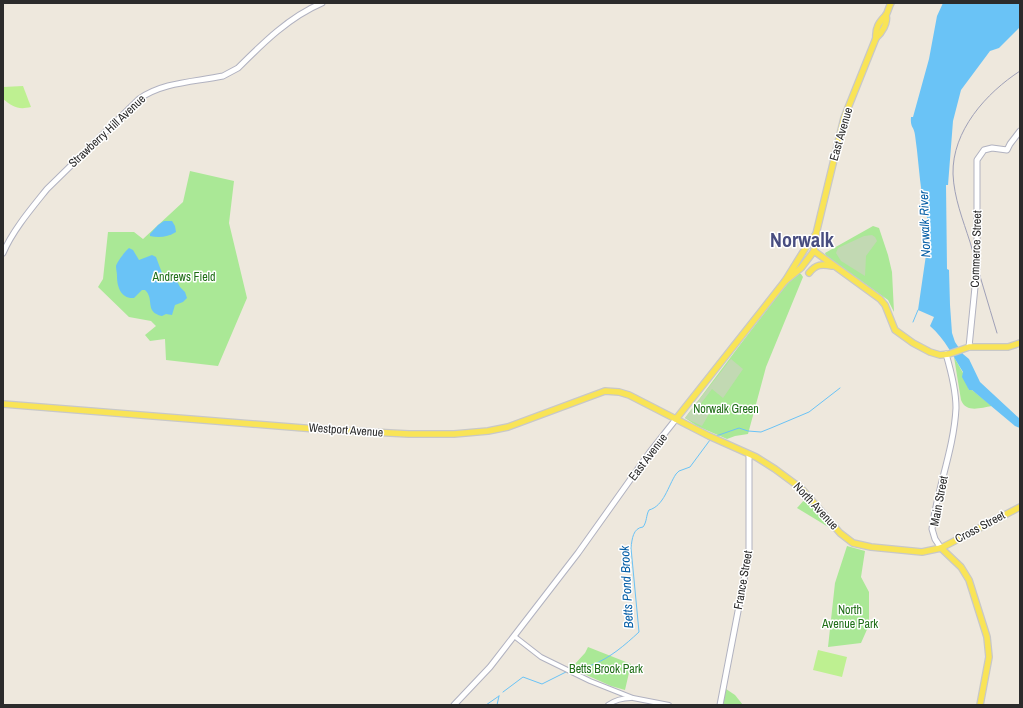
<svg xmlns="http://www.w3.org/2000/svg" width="1023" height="708" font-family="'Archivo Narrow',sans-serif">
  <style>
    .green { fill: #aae896 }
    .cemetery { fill: #c2d9b3 }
    .pitch { fill: #bef091 }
    .water { fill: #6ac3f6 }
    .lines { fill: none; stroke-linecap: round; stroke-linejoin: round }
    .stream { stroke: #6ac3f6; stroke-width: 1 }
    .tertiary-casing { stroke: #b1b2c0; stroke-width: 6 }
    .secondary-casing { stroke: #b1b2c0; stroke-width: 7 }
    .primary-casing { stroke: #c8c8c8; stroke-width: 8 }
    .tertiary { stroke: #fff; stroke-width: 4 }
    .secondary { stroke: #fff; stroke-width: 5 }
    .primary { stroke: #f9e456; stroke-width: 5.5 }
    .rail { stroke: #9fa0b7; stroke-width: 1 }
    .labels { text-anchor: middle; stroke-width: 3; stroke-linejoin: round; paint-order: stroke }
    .street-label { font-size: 12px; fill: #2b2b2b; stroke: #fff }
    .park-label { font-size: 12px; fill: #1f6e16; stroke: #fff }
    .water-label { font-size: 13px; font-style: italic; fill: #055ea6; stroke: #fff }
    .town-label { font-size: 20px; font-weight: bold; fill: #484d80; stroke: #fff }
  </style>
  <rect width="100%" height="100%" fill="#eee8dd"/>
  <g class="green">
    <path d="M 190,171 L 234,181 L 229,223 L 247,298 L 218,366 L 166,360 L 165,339 L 150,341 L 145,335 L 156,326 L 151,321 L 129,317 L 98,287 L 103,279 L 108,232 L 134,232 L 143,239 L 183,202 Z"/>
    <path d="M 873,226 L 879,228 L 888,255 L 892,272 L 894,312 L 888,300 L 826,256 L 825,253 Z"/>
    <path d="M 798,273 L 801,274 L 803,277 L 766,367 L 748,434 L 735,436 L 727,439 L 697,426 L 685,418 C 711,384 736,349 763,315 C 774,301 785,285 798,273 Z"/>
    <path d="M 954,357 L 963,373 L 969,390 L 972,390 L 992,406 C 980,408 966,413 961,400 Z"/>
    <path d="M 806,498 L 834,528 L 835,531 L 797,508 Z"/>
    <path d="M 847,546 L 865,551 L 861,577 L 869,592 L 869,625 L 861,643 L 828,647 L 835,583 Z"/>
    <path d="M 588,647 L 631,664 L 625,690 L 611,686 L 573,669 L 573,666 L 585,653 Z"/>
    <path d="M 726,689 L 735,695 L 743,705 L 724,705 L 724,699 Z"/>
  </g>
  <g class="cemetery">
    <path d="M 872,235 L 875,237 L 877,241 L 866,256 L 865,276 L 841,261 L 836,253 L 838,248 L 864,236 Z"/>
    <path d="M 731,359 L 743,369 L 723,398 L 712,389 L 699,406 L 709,414 L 702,426 L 685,418 Z"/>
  </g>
  <g class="pitch">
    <path d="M 23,86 L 31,107 C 18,110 13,107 3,99 L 3,87 Z"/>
    <path d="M 818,650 L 847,657 L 842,677 L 813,670 Z"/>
  </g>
  <g class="water">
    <path d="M 943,3 L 1020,3 L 1020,27 L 999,48 L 990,51 L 961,90 L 953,121 L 948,185 L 946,185 L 947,269 L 949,270 L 950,305 L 952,333 L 955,342 L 963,354 L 969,359 L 980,382 L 1020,419 L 1020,428 L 1015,426 L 972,390 L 969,390 L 962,377 L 963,372 C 953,356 945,339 930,326 L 934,317 L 918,310 L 926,255 L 929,255 L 931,247 L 924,196 L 922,195 C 919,175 918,155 915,135 C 914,126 910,128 911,117 L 913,117 L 929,59 L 937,16 Z"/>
    <path d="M 164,221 L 172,221 L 175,226 L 176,232 C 168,237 159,238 150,236 L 150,234 L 158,225 Z"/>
    <path d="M 129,248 L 133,250 L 139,260 L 152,255 L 156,257 L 162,273 L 165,277 L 177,281 L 180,287 L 185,292 L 187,298 L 183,302 L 175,305 L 172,315 L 166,314 L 162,316 C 144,312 155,299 145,290 L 142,290 L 134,298 C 121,299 117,287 117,276 C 117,273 116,269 116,266 C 117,262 126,250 129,248 Z"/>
  </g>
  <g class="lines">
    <g class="stream">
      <path d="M 913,322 L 918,310"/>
      <path d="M 716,436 L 739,428 L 748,431 L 761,432 L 771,428 L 809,412 L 840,388"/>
      <path d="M 571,669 C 578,666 585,668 592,665 C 610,658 625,645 639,632 L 631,548 C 632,539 633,528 643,527 C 647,522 646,515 649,510 C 664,506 668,486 676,474 L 679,471 L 690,467 L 710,440"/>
      <path d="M 503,692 L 523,677 L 542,684 L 566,672"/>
      <path d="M 486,705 L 499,696"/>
      <path d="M 497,705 L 499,696"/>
    </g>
    <g class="tertiary-casing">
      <g id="tertiary">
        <path d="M 514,636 L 541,657 L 590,681 L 633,698 L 669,705"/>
        <path d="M 608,705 C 615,700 623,698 631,698"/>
      </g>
    </g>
    <g class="secondary-casing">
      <g id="secondary">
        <path d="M 3,253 C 13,230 31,209 47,189 L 139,99 C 163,82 194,82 223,76 L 238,68 C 263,43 289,17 322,3"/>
        <path d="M 969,347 L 977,267 L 977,160 L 984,150 L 992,148 L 1007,150 L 1010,144 L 1020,131"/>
        <path d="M 941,548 L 935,539 L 932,529 C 937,489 954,449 956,408 C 956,390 951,371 946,354"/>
        <path d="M 454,705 L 490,667 L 514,636 L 578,553 L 650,452 L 676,419"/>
        <path d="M 720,705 L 749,554 L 749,454"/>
      </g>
    </g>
    <g class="primary-casing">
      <g id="primary">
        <path d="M 876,38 C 882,33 888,23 886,15"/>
        <path d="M 814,251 L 880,299 L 885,305 L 895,330 L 913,343 L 930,352 L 940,355 L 949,354 L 969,347 L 1008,347 L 1020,343"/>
        <path d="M 809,273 C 816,264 822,264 832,266"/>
        <path d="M 785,281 L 801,268 L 814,251 L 816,234 L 844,118 L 876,38 C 875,28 879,22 886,15 C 888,12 889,6 891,3"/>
        <path d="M 3,404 L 316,429 L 409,434 L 454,434 L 488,431 L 508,427 L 605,391 L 619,392 L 629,395 L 709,436 L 756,457 L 775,469 L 802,489 L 840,533 L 853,543 L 871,547 L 922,552 L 941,548 L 1020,507"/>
        <path d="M 676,419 L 785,281 L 808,244 L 816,234"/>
        <path d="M 941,548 L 961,567 L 969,580 L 987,637 L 989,657 L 980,705"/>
      </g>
    </g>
    <use href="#tertiary" class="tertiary"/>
    <use href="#secondary" class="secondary"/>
    <use href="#primary" class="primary"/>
    <path class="rail" d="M 997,333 C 988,303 979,273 970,242 C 963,220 954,198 953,174 C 952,131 986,93 1020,71"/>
  </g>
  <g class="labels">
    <g class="street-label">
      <text transform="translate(107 131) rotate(-43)" y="4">Strawberry Hill Avenue</text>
      <text transform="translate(841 134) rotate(-74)" y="4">East Avenue</text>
      <text transform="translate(976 249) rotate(-88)" y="4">Commerce Street</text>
      <text transform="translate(346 430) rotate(4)" y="4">Westport Avenue</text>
      <text transform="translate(648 457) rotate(-53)" y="4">East Avenue</text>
      <text transform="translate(939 501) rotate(-79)" y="4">Main Street</text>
      <text transform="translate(816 506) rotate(47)" y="4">North Avenue</text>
      <text transform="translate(980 527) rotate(-28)" y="4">Cross Street</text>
      <text transform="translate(743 580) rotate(-80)" y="4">France Street</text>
    </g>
    <g class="park-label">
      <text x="184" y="281">Andrews Field</text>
      <text x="726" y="413">Norwalk Green</text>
      <text x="850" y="614">North<tspan x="850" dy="14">Avenue Park</tspan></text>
      <text x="606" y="673">Betts Brook Park</text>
    </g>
    <g class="water-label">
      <text transform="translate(924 224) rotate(-92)" y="5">Norwalk River</text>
      <text transform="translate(626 587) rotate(-93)" y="5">Betts Pond Brook</text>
    </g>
    <g class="town-label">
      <text x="802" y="247">Norwalk</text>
    </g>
  </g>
  <rect width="1023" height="708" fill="none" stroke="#2b2b2b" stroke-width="8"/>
</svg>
